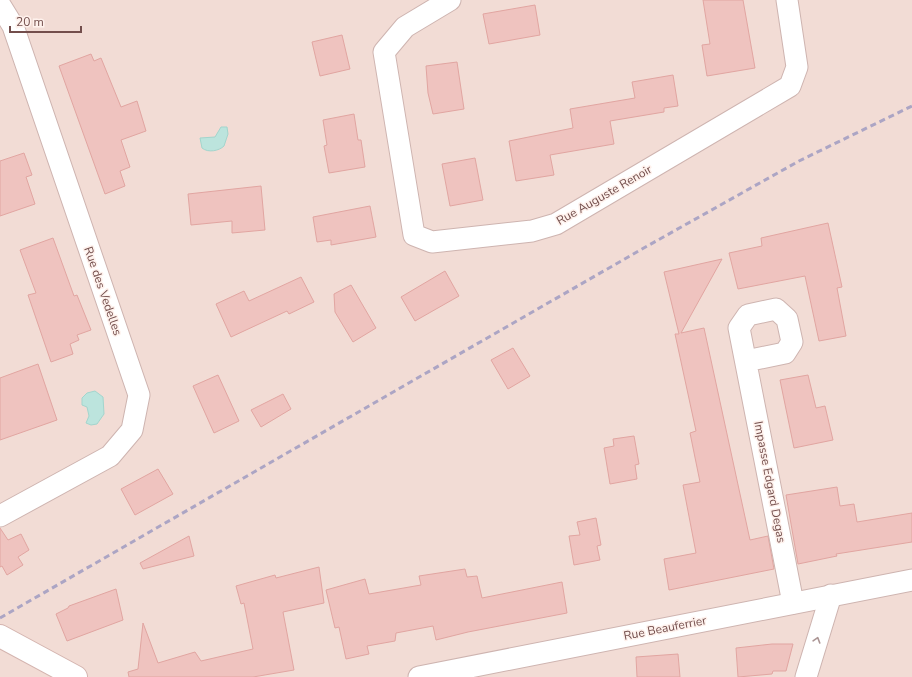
<svg xmlns="http://www.w3.org/2000/svg" width="912" height="677" font-family="'Nunito Sans',sans-serif">
  <style>
    .residential { fill: #f2dcd5 }
    .water { fill: #bce4dd; stroke: #a3d5cd }
    .building { fill: #efc3bf; stroke: #e1a5a1 }
    .lines { fill: none; stroke-linecap: round; stroke-linejoin: round }
    .street-casing { stroke: #ceb4b0; stroke-width: 23 }
    .secondary-casing { stroke: #d4b4af; stroke-width: 24 }
    .street { stroke: #fff; stroke-width: 21 }
    .secondary { stroke: #fff; stroke-width: 22 }
    .rail { stroke: #aca5c4; stroke-width: 3; stroke-dasharray: 6 4; stroke-linecap: butt }
    .oneway { stroke: #ab9594 }
    .labels { text-anchor: middle; stroke-width: 3; stroke-linejoin: round; paint-order: stroke }
    .street-label { font-size: 12px; fill: #734e4c; stroke: #fef1ec }
  </style>
  <rect width="100%" height="100%" fill="#fbece6"/>
  <rect class="residential" x="0" y="0" width="912" height="677"/>
  <g class="water">
    <path d="M 221,127 L 227,127 L 228,134 L 224,146 C 219,151 208,153 202,148 L 200,138 L 215,137 Z"/>
    <path d="M 95,391 L 103,397 L 104,414 L 97,424 L 91,425 L 86,423 L 89,416 L 87,407 L 82,405 L 82,398 L 87,393 Z"/>
  </g>
  <g class="building">
    <path d="M 703,0 L 743,0 L 755,68 L 707,76 L 702,45 L 710,44 Z"/>
    <path d="M 535,5 L 540,35 L 489,44 L 483,14 Z"/>
    <path d="M 342,35 L 350,69 L 320,76 L 312,42 Z"/>
    <path d="M 91,54 L 94,61 L 101,58 L 121,107 L 137,101 L 146,131 L 121,140 L 130,167 L 120,171 L 125,186 L 105,194 L 59,66 Z"/>
    <path d="M 457,62 L 464,109 L 433,114 L 428,93 L 426,66 Z"/>
    <path d="M 673,75 L 678,106 L 664,108 L 664,112 L 610,121 L 614,144 L 550,155 L 554,175 L 516,181 L 509,141 L 573,128 L 570,109 L 635,98 L 632,82 Z"/>
    <path d="M 354,114 L 358,140 L 361,140 L 365,167 L 329,173 L 324,146 L 327,145 L 323,120 Z"/>
    <path d="M 24,153 L 32,175 L 26,177 L 35,204 L 0,216 L 0,161 Z"/>
    <path d="M 475,158 L 483,200 L 450,206 L 442,164 Z"/>
    <path d="M 261,186 L 265,230 L 232,233 L 232,221 L 191,225 L 188,194 Z"/>
    <path d="M 370,206 L 376,237 L 331,245 L 331,240 L 317,242 L 313,217 Z"/>
    <path d="M 828,223 L 842,287 L 837,288 L 846,336 L 819,341 L 805,276 L 738,289 L 729,253 L 762,246 L 761,238 Z"/>
    <path d="M 53,238 L 74,296 L 77,295 L 91,330 L 77,335 L 79,340 L 70,344 L 73,354 L 51,362 L 28,295 L 36,293 L 20,250 Z"/>
    <path d="M 722,259 L 681,333 L 704,328 L 750,540 L 768,536 L 774,569 L 669,590 L 664,559 L 696,553 L 683,485 L 700,482 L 690,433 L 696,431 L 675,334 L 679,334 L 664,272 Z"/>
    <path d="M 445,271 L 459,296 L 415,321 L 401,297 Z"/>
    <path d="M 301,277 L 314,302 L 289,314 L 287,311 L 231,337 L 216,304 L 244,291 L 249,301 Z"/>
    <path d="M 351,285 L 376,328 L 353,342 L 335,312 L 334,294 Z"/>
    <path d="M 513,348 L 530,376 L 508,389 L 491,360 Z"/>
    <path d="M 38,364 L 57,420 L 0,440 L 0,378 Z"/>
    <path d="M 218,375 L 239,421 L 214,433 L 193,386 Z"/>
    <path d="M 808,375 L 816,408 L 825,406 L 833,440 L 794,448 L 780,380 Z"/>
    <path d="M 283,394 L 291,409 L 261,427 L 251,410 Z"/>
    <path d="M 634,436 L 639,464 L 635,465 L 637,479 L 610,484 L 604,448 L 614,446 L 613,439 Z"/>
    <path d="M 158,469 L 173,494 L 135,515 L 121,489 Z"/>
    <path d="M 837,487 L 840,506 L 854,504 L 857,522 L 912,513 L 912,542 L 836,554 L 837,556 L 798,564 L 786,495 Z"/>
    <path d="M 596,518 L 601,545 L 597,546 L 600,560 L 574,565 L 569,536 L 580,535 L 577,522 Z"/>
    <path d="M 0,528 L 8,540 L 21,534 L 29,550 L 18,557 L 23,565 L 7,575 L 2,566 L 0,567 Z"/>
    <path d="M 189,536 L 194,556 L 143,569 L 140,563 Z"/>
    <path d="M 319,567 L 324,603 L 283,612 L 294,670 L 253,677 L 129,677 L 128,672 L 138,669 L 143,623 L 158,663 L 195,652 L 201,661 L 253,649 L 244,603 L 241,604 L 236,586 L 275,575 L 276,578 Z"/>
    <path d="M 465,569 L 467,577 L 477,576 L 482,598 L 562,582 L 567,613 L 468,632 L 436,640 L 433,626 L 396,633 L 395,641 L 367,646 L 369,654 L 346,659 L 339,627 L 335,628 L 326,590 L 365,579 L 369,594 L 421,585 L 419,576 Z"/>
    <path d="M 116,589 L 123,620 L 67,641 L 56,614 L 68,608 L 69,606 Z"/>
    <path d="M 772,644 L 793,644 L 786,671 L 773,671 L 772,674 L 738,677 L 736,648 Z"/>
    <path d="M 678,654 L 680,677 L 637,677 L 636,657 Z"/>
  </g>
  <g class="lines">
    <g class="street-casing">
      <g id="street">
        <path d="M 450,0 L 405,27 L 384,52 L 414,235 L 432,242 L 532,231 L 556,224 L 790,86 L 797,67 L 787,0"/>
        <path d="M 0,5 L 13,26 L 139,395 L 132,430 L 110,456 L 0,516"/>
        <path d="M 746,361 L 785,353 L 792,342 L 787,319 L 776,309 L 748,315 L 739,328 L 793,603"/>
        <path d="M 419,677 L 912,580"/>
        <path d="M 806,677 L 831,595"/>
      </g>
    </g>
    <g class="secondary-casing">
      <path id="secondary" d="M 0,636 L 76,677"/>
    </g>
    <use href="#street" class="street"/>
    <use href="#secondary" class="secondary"/>
    <path class="rail" d="M 0,618 L 642,249 L 799,161 L 912,106"/>
  </g>
  <defs><path id="oneway-chevron" d="M-2-3.5L2.5 0L-2 3.5" fill="none" stroke-width="1.6" stroke-linecap="round" stroke-linejoin="round"/></defs>
  <use class="oneway" href="#oneway-chevron" transform="translate(817 640) rotate(-73)"/>
  <g class="labels">
    <g class="street-label">
      <text transform="translate(604 195) rotate(-30)" y="4">Rue Auguste Renoir</text>
      <text transform="translate(103 291) rotate(71)" y="4">Rue des Vedelles</text>
      <text transform="translate(770 482) rotate(79)" y="4">Impasse Edgard Degas</text>
      <text transform="translate(665 628) rotate(-11)" y="4">Rue Beauferrier</text>
    </g>
  </g>
  <path d="M10 26v6h71v-6" fill="none" stroke="#734e4c" stroke-width="2"/>
  <text x="16" y="26" font-size="12" fill="#734e4c" stroke="#fef1ec" stroke-width="3" paint-order="stroke">20 m</text>
</svg>
